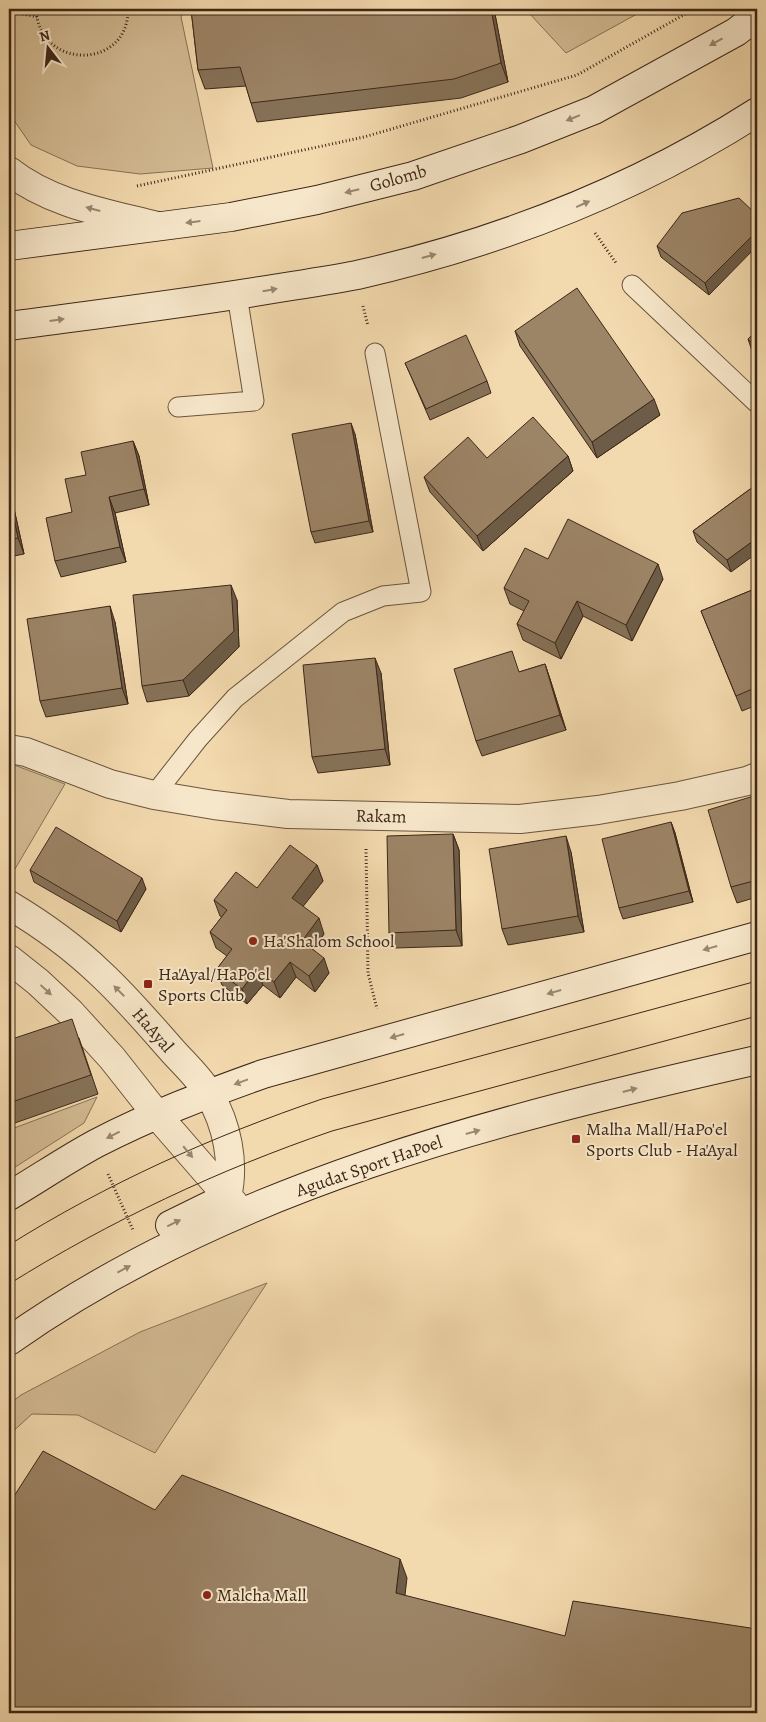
<svg xmlns="http://www.w3.org/2000/svg" width="766" height="1722" font-family="Alegreya,serif">
  <style>
    .green { fill: #d4bc94; stroke: #887256 }
    .lines { fill: none; stroke-linecap: round; stroke-linejoin: round }
    .lane-casing { stroke: #6a543e; stroke-width: 21 }
    .street-casing { stroke: #6a543e; stroke-width: 30 }
    .secondary-casing { stroke: #3d2718; stroke-width: 30 }
    .path { stroke: #3d2718; stroke-width: 3; stroke-dasharray: 1 2.5; stroke-linecap: butt }
    .lane { stroke: #f7e7ca; stroke-width: 19 }
    .street { stroke: #f7e7ca; stroke-width: 28 }
    .secondary { stroke: #f7e7ca; stroke-width: 28 }
    .tram { stroke: #3d2718; stroke-width: 1 }
    .wall { fill: #867258; stroke: #3d2718 }
    .shaded-wall { fill: #6d5c47; stroke: #3d2718 }
    .building { fill: #9c8466; stroke: #3d2718 }
    .oneway { fill: #9a8771 }
    .poi-dot { fill: #8f2418; stroke: #f7e7ca; stroke-width: 2 }
    .labels { text-anchor: middle; stroke-width: 4; stroke-linejoin: round; paint-order: stroke }
    .street-label { font-size: 18px; fill: #3d2718; stroke: #f7e7ca }
    .poi-label { font-size: 18px; fill: #3d2718; stroke: #f7e7ca; text-anchor: start }
  </style>
  <rect width="100%" height="100%" fill="#f3daae"/>
  <filter id="stains"><feTurbulence type="fractalNoise" baseFrequency=".004" numOctaves="4"/><feColorMatrix values="0 0 0 0 .2 0 0 0 0 .09 0 0 0 0 .02 0 0 0 .5 -.17"/></filter>
  <radialGradient id="worn" r=".72"><stop offset=".6" stop-color="#630" stop-opacity="0"/><stop offset="1" stop-color="#630" stop-opacity=".3"/></radialGradient>
  <g class="green">
    <path d="M 11,9 L 185,9 L 181,17 L 213,168 L 140,174 L 77,166 L 31,145 L 9,113 L 9,16 Z"/>
    <path d="M 544,9 L 646,9 L 566,53 L 529,13 Z"/>
    <path d="M 9,763 L 65,784 L 15,869 L 9,867 Z"/>
    <path d="M 97,1097 L 84,1123 L 9,1171 L 9,1130 Z"/>
    <path d="M 267,1283 L 155,1453 L 78,1415 L 32,1414 L 9,1435 L 9,1404 L 21,1395 L 140,1332 Z"/>
  </g>
  <g class="lines">
    <g class="lane-casing">
      <g id="lane">
        <path d="M 632,285 L 757,403"/>
        <path d="M 178,407 L 254,401 L 237,295"/>
        <path d="M 154,795 L 198,739 L 235,698 L 343,612 L 383,596 L 421,592 L 375,353"/>
      </g>
    </g>
    <g class="street-casing">
      <g id="street">
        <path d="M 9,171 C 51,204 106,213 157,226"/>
        <path d="M 9,749 L 26,752 L 110,784 L 154,795 L 214,805 L 288,814 L 520,819 L 598,810 L 680,796 L 747,781 L 757,777"/>
        <path d="M 9,905 C 41,924 73,947 100,973 C 125,996 147,1022 170,1048 C 182,1062 200,1078 209,1094 C 227,1124 235,1163 227,1197"/>
        <path d="M 9,959 L 38,982 L 71,1013 L 112,1058 L 157,1115 L 236,1206"/>
      </g>
    </g>
    <g class="secondary-casing">
      <g id="secondary">
        <path d="M 9,246 L 231,217 L 317,200 L 413,176 L 521,139 L 594,110 L 736,32 L 757,16"/>
        <path d="M 9,326 C 99,314 189,303 279,288 C 305,284 331,280 357,275 C 498,243 635,190 757,112"/>
        <path d="M 9,1196 C 38,1179 67,1159 97,1143 C 151,1115 207,1094 263,1074 L 757,936"/>
        <path d="M 170,1225 L 227,1197"/>
        <path d="M 9,1341 C 230,1185 497,1119 757,1060"/>
      </g>
    </g>
    <g class="path">
      <path d="M 36,9 C 39,71 129,70 128,9"/>
      <path d="M 9,11 L 37,17"/>
      <path d="M 137,186 L 364,137 L 577,75 L 694,9"/>
      <path d="M 595,233 L 616,263"/>
      <path d="M 363,306 L 368,326"/>
      <path d="M 366,849 L 368,973 L 377,1009"/>
      <path d="M 108,1174 L 133,1230"/>
    </g>
    <use href="#lane" class="lane"/>
    <use href="#street" class="street"/>
    <use href="#secondary" class="secondary"/>
    <g class="tram">
      <path d="M 9,1245 C 106,1184 213,1136 322,1099 L 757,981"/>
      <path d="M 9,1284 C 110,1221 218,1170 332,1131 L 757,1016"/>
    </g>
  </g>
  <g class="wall">
    <path d="M 191,9 L 494,9 L 508,82 L 461,98 L 257,122 L 251,103 L 246,86 L 205,89 L 198,70 Z"/>
    <path d="M 757,215 L 709,295 L 661,257 L 657,246 Z"/>
    <path d="M 757,330 L 757,359 L 753,354 L 748,339 Z"/>
    <path d="M 515,331 L 660,415 L 597,458 L 520,346 Z"/>
    <path d="M 405,363 L 487,381 L 491,393 L 430,420 L 410,374 Z"/>
    <path d="M 355,434 L 373,532 L 315,543 L 311,532 Z"/>
    <path d="M 133,441 L 139,456 L 149,505 L 115,513 L 126,562 L 61,577 L 55,561 L 86,475 Z"/>
    <path d="M 568,456 L 573,471 L 483,551 L 430,492 L 424,477 L 487,458 Z"/>
    <path d="M 757,484 L 731,572 L 697,542 L 693,531 Z"/>
    <path d="M 9,486 L 24,554 L 9,557 Z"/>
    <path d="M 548,559 L 663,579 L 632,641 L 583,616 L 561,659 L 523,640 L 517,624 L 524,611 L 510,604 L 504,588 Z"/>
    <path d="M 757,588 L 757,705 L 742,711 L 701,611 Z"/>
    <path d="M 237,600 L 239,647 L 189,696 L 147,702 L 142,686 Z"/>
    <path d="M 115,622 L 128,704 L 46,717 L 40,701 Z"/>
    <path d="M 545,664 L 550,679 L 566,730 L 482,756 L 476,741 L 519,672 Z"/>
    <path d="M 381,673 L 390,765 L 318,773 L 312,757 Z"/>
    <path d="M 757,795 L 757,897 L 737,903 L 731,887 Z"/>
    <path d="M 671,822 L 675,833 L 693,902 L 623,919 L 619,908 Z"/>
    <path d="M 453,834 L 459,850 L 462,946 L 395,948 L 389,933 Z"/>
    <path d="M 571,852 L 584,932 L 508,945 L 502,929 Z"/>
    <path d="M 317,865 L 323,881 L 303,906 L 324,934 L 313,949 L 329,973 L 315,992 L 296,977 L 280,998 L 263,985 L 247,1004 L 222,985 L 216,970 L 227,956 L 216,948 L 210,932 L 222,917 L 220,916 L 214,900 L 257,888 Z"/>
    <path d="M 30,870 L 146,889 L 121,932 L 34,882 Z"/>
    <path d="M 79,1038 L 98,1094 L 9,1125 L 9,1040 Z"/>
  </g>
  <g class="shaded-wall">
    <path d="M 491,9 L 494,9 L 508,82 L 501,63 Z"/>
    <path d="M 757,231 L 757,246 L 709,295 L 705,283 Z"/>
    <path d="M 654,399 L 660,415 L 597,458 L 592,442 Z"/>
    <path d="M 351,423 L 355,434 L 373,532 L 369,521 Z"/>
    <path d="M 133,441 L 139,456 L 149,505 L 144,489 Z"/>
    <path d="M 568,456 L 573,471 L 483,551 L 477,536 Z"/>
    <path d="M 9,486 L 24,554 L 18,538 L 9,496 Z"/>
    <path d="M 109,497 L 115,513 L 126,562 L 120,547 Z"/>
    <path d="M 757,538 L 757,553 L 731,572 L 727,560 Z"/>
    <path d="M 658,564 L 663,579 L 632,641 L 626,625 Z"/>
    <path d="M 231,585 L 237,600 L 239,647 L 189,696 L 183,680 Z"/>
    <path d="M 577,601 L 583,616 L 561,659 L 555,643 Z"/>
    <path d="M 110,606 L 115,622 L 128,704 L 122,688 Z"/>
    <path d="M 375,658 L 381,673 L 390,765 L 385,749 Z"/>
    <path d="M 545,664 L 550,679 L 566,730 L 560,715 Z"/>
    <path d="M 671,822 L 675,833 L 693,902 L 689,891 Z"/>
    <path d="M 453,834 L 459,850 L 462,946 L 456,930 Z"/>
    <path d="M 566,836 L 571,852 L 584,932 L 578,916 Z"/>
    <path d="M 317,865 L 323,881 L 298,913 L 292,898 Z"/>
    <path d="M 142,878 L 146,889 L 121,932 L 117,921 Z"/>
    <path d="M 319,918 L 324,934 L 307,956 L 302,941 Z"/>
    <path d="M 324,958 L 329,973 L 315,992 L 309,976 Z"/>
    <path d="M 290,962 L 296,977 L 280,998 L 274,982 Z"/>
    <path d="M 257,969 L 263,985 L 247,1004 L 242,989 Z"/>
    <path d="M 400,1559 L 407,1578 L 403,1612 L 396,1593 Z"/>
  </g>
  <g class="building">
    <path d="M 191,9 L 491,9 L 501,63 L 454,79 L 251,103 L 240,67 L 198,70 Z"/>
    <path d="M 739,198 L 757,215 L 757,231 L 705,283 L 657,246 L 682,213 Z"/>
    <path d="M 577,288 L 654,399 L 592,442 L 515,331 Z"/>
    <path d="M 757,330 L 757,349 L 748,339 Z"/>
    <path d="M 466,335 L 487,381 L 426,409 L 405,363 Z"/>
    <path d="M 533,417 L 568,456 L 477,536 L 424,477 L 468,437 L 487,458 Z"/>
    <path d="M 351,423 L 369,521 L 311,532 L 292,434 Z"/>
    <path d="M 133,441 L 144,489 L 109,497 L 120,547 L 55,561 L 46,518 L 72,512 L 65,479 L 86,475 L 81,452 Z"/>
    <path d="M 757,484 L 757,538 L 727,560 L 693,531 Z"/>
    <path d="M 9,496 L 18,538 L 9,540 Z"/>
    <path d="M 568,519 L 658,564 L 626,625 L 577,601 L 555,643 L 517,624 L 529,601 L 504,588 L 525,548 L 548,559 Z"/>
    <path d="M 231,585 L 234,631 L 183,680 L 142,686 L 133,595 Z"/>
    <path d="M 757,588 L 757,687 L 736,696 L 701,611 Z"/>
    <path d="M 110,606 L 122,688 L 40,701 L 27,619 Z"/>
    <path d="M 512,651 L 519,672 L 545,664 L 560,715 L 476,741 L 454,669 Z"/>
    <path d="M 375,658 L 385,749 L 312,757 L 303,665 Z"/>
    <path d="M 757,795 L 757,880 L 731,887 L 708,810 Z"/>
    <path d="M 671,822 L 689,891 L 619,908 L 602,839 Z"/>
    <path d="M 56,827 L 142,878 L 117,921 L 30,870 Z"/>
    <path d="M 453,834 L 456,930 L 389,933 L 387,836 Z"/>
    <path d="M 566,836 L 578,916 L 502,929 L 489,849 Z"/>
    <path d="M 290,845 L 317,865 L 292,898 L 319,918 L 302,941 L 324,958 L 309,976 L 290,962 L 274,982 L 257,969 L 242,989 L 216,970 L 232,949 L 210,932 L 227,910 L 214,900 L 236,872 L 257,888 Z"/>
    <path d="M 72,1019 L 91,1075 L 9,1103 L 9,1040 Z"/>
    <path d="M 43,1451 L 155,1510 L 182,1475 L 400,1559 L 396,1593 L 565,1636 L 573,1601 L 757,1629 L 757,1713 L 9,1713 L 9,1504 Z"/>
  </g>
  <defs><path id="oneway-solid" d="M-6-.8H1V-3.2L6.5 0L1 3.2V.8H-6Z" transform="scale(1.25)"/></defs>
  <g class="oneway">
    <use href="#oneway-solid" transform="translate(716 42) rotate(151)"/>
    <use href="#oneway-solid" transform="translate(573 118) rotate(158)"/>
    <use href="#oneway-solid" transform="translate(352 191) rotate(166)"/>
    <use href="#oneway-solid" transform="translate(583 204) rotate(-24)"/>
    <use href="#oneway-solid" transform="translate(93 209) rotate(-165)"/>
    <use href="#oneway-solid" transform="translate(193 222) rotate(173)"/>
    <use href="#oneway-solid" transform="translate(429 256) rotate(-15)"/>
    <use href="#oneway-solid" transform="translate(270 290) rotate(-10)"/>
    <use href="#oneway-solid" transform="translate(57 320) rotate(-8)"/>
    <use href="#oneway-solid" transform="translate(710 948) rotate(164)"/>
    <use href="#oneway-solid" transform="translate(46 990) rotate(43)"/>
    <use href="#oneway-solid" transform="translate(119 991) rotate(-135)"/>
    <use href="#oneway-solid" transform="translate(554 992) rotate(164)"/>
    <use href="#oneway-solid" transform="translate(397 1036) rotate(164)"/>
    <use href="#oneway-solid" transform="translate(241 1082) rotate(160)"/>
    <use href="#oneway-solid" transform="translate(630 1090) rotate(-15)"/>
    <use href="#oneway-solid" transform="translate(473 1132) rotate(-16)"/>
    <use href="#oneway-solid" transform="translate(113 1135) rotate(153)"/>
    <use href="#oneway-solid" transform="translate(188 1152) rotate(50)"/>
    <use href="#oneway-solid" transform="translate(174 1223) rotate(-26)"/>
    <use href="#oneway-solid" transform="translate(124 1269) rotate(-28)"/>
  </g>
  <g class="poi-dot">
    <circle cx="253" cy="941" r="5"/>
    <rect x="143" y="979" width="10" height="10" rx="2.5"/>
    <rect x="571" y="1134" width="10" height="10" rx="2.5"/>
    <circle cx="207" cy="1595" r="5"/>
  </g>
  <g class="labels">
    <g class="street-label">
      <text transform="translate(398 178) rotate(-16)" y="6">Golomb</text>
      <text transform="translate(381 816) rotate(1)" y="6">Rakam</text>
      <text transform="translate(153 1030) rotate(49)" y="6">HaAyal</text>
      <text transform="translate(369 1166) rotate(-19)" y="6">Agudat Sport HaPoel</text>
    </g>
    <g class="poi-label">
      <text x="263" y="947">Ha'Shalom School</text>
      <text x="158" y="980">Ha'Ayal/HaPo'el<tspan x="158" dy="21">Sports Club</tspan></text>
      <text x="586" y="1135">Malha Mall/HaPo'el<tspan x="586" dy="21">Sports Club - Ha'Ayal</tspan></text>
      <text x="217" y="1601">Malcha Mall</text>
    </g>
  </g>
  <rect width="766" height="1722" fill="none" stroke="#f3daae" stroke-width="30"/>
  <rect x="10" y="10" width="746" height="1702" fill="none" stroke="#3d2718" stroke-width="2.5"/>
  <rect x="15" y="15" width="736" height="1692" fill="none" stroke="#3d2718"/>
  <g transform="translate(48 48) rotate(344)" stroke="#f7e7ca" stroke-width="4" paint-order="stroke">
  <path d="M0-4L9 19L0 12L-9 19Z" fill="#3d2718"/>
  <text y="-8" font-size="14" font-weight="bold" text-anchor="middle" fill="#3d2718">N</text>
  </g>
  <rect width="100%" height="100%" filter="url(#stains)"/>
  <rect width="100%" height="100%" fill="url(#worn)"/>
</svg>
